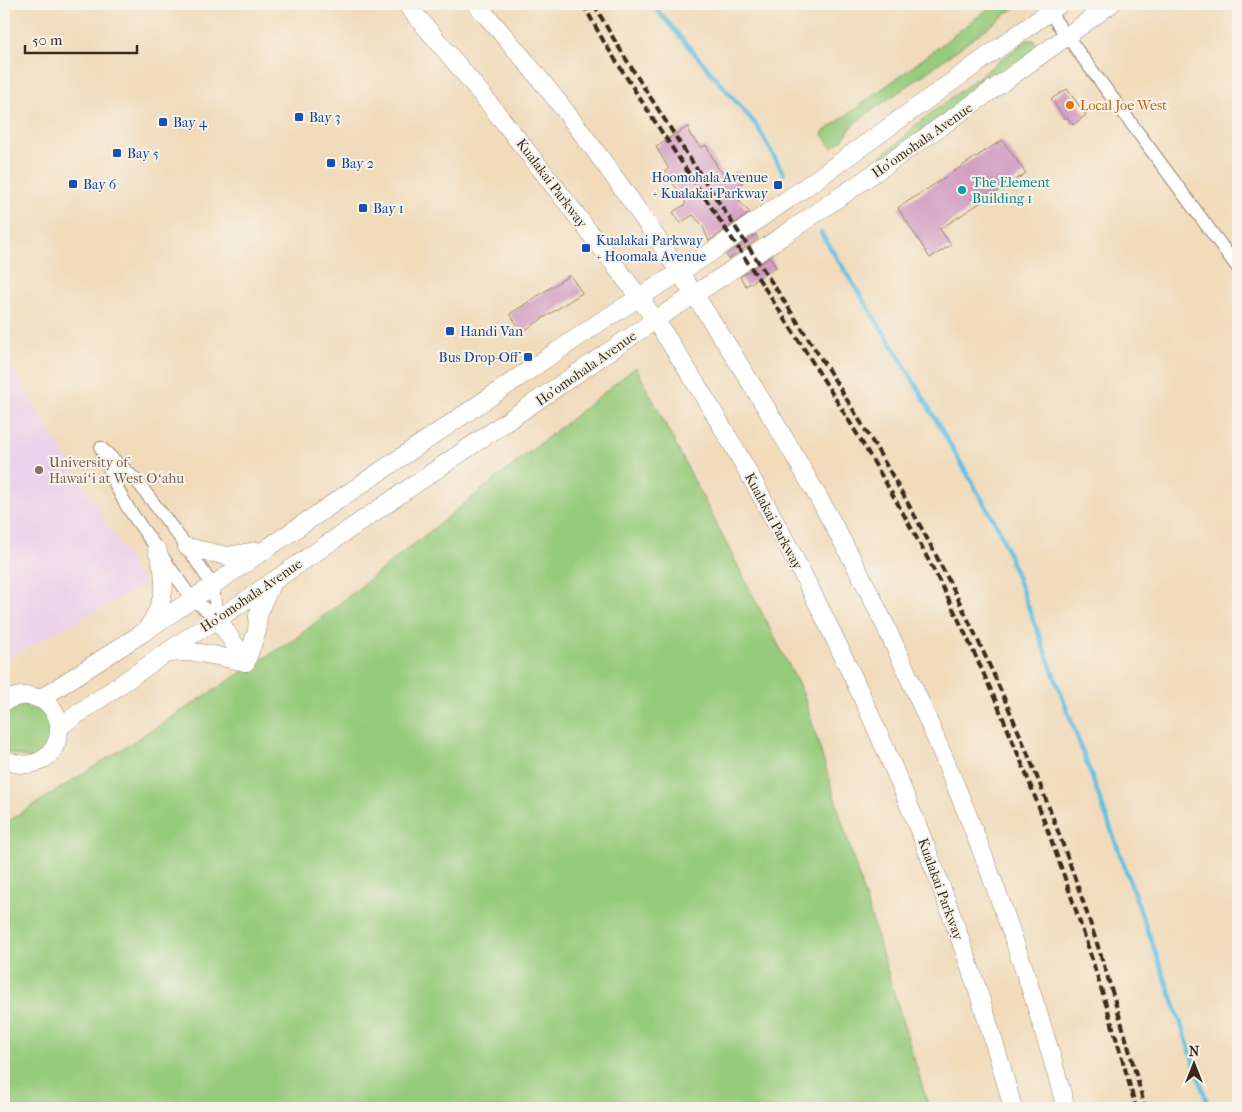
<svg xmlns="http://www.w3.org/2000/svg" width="1242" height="1112" font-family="'IM FELL French Canon',serif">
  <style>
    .built { fill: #ecd1ea }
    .green { fill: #97cb7b; stroke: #697a4c }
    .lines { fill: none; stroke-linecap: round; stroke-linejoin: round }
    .stream { stroke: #64c0e2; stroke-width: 4.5 }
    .building { fill: #cf97bf }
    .street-casing { stroke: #96826c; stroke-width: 14 }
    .secondary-casing { stroke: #96826c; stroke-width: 19 }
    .street { stroke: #fff; stroke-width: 12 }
    .secondary { stroke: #fff; stroke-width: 18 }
    .rail { stroke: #3b2a1e; stroke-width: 4; stroke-dasharray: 8 4; stroke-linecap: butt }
    .food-dot { fill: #e8710a; stroke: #f7f3e8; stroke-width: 2 }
    .transit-dot { fill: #1a4fb4; stroke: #f7f3e8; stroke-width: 2 }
    .culture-dot { fill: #0f9aa8; stroke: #f7f3e8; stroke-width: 2 }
    .education-dot { fill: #8d6e63; stroke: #f7f3e8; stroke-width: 2 }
    .labels { text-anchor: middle; stroke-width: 4; stroke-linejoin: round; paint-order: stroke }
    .food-label { font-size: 14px; fill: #c56008; stroke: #f7f3e8; text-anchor: start }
    .transit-label { font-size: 14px; fill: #164399; stroke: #f7f3e8; text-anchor: start }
    .street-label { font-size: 14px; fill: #3b2a1e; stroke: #f7f3e8 }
    .culture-label { font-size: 14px; fill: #0d838f; stroke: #f7f3e8; text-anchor: start }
    .education-label { font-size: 14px; fill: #785e54; stroke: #f7f3e8; text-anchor: start }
  </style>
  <rect width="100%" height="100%" fill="#f7f3e8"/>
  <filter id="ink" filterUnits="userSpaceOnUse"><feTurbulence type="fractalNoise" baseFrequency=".02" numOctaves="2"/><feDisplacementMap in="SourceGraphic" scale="10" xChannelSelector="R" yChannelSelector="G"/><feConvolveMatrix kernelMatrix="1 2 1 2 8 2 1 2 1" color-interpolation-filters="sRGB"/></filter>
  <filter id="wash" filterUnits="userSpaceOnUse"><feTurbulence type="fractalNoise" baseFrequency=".0096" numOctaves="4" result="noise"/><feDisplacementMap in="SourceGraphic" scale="20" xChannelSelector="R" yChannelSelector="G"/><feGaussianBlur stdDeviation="1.12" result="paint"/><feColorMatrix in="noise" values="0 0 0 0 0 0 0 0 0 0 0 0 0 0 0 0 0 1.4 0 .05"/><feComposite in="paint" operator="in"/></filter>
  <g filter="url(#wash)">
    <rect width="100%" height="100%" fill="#f1dbbb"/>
    <path class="built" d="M 4,355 L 144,585 L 4,660 Z"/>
    <g class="green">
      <path d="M 994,4 L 1020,4 L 916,80 L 855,122 L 842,140 L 832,148 L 822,133 L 927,56 Z"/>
      <path d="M 1027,40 L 1034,40 L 1039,48 L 885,159 L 881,156 L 901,140 L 917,124 Z"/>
      <path d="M 636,367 L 803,693 L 929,1108 L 4,1108 L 4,824 L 296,638 Z"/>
      <path d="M 35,703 L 52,720 L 51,743 L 32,759 L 4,751 L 4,710 L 11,704 Z"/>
    </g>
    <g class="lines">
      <g class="stream">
        <path d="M 652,4 L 757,126 L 784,174"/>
        <path d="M 821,233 L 899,356 L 999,529 L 1081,747 L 1175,1006 L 1209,1108"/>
      </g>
    </g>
    <g id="blocks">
      <g class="building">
        <path d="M 1067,89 L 1086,115 L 1073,125 L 1067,117 L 1065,119 L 1051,99 Z"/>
        <path d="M 689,126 L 689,133 L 691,136 L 701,148 L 706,145 L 718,168 L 727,178 L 738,171 L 744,181 L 733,189 L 740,202 L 750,213 L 709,241 L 702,225 L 693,215 L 680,223 L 673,212 L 686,204 L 680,192 L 664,172 L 669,169 L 656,147 Z"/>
        <path d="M 1002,140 L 1026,173 L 940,229 L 951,245 L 930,258 L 898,208 Z"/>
        <path d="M 756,234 L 758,239 L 729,259 L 726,255 Z"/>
        <path d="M 770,257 L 776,267 L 746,286 L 740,277 Z"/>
        <path d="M 570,275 L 582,293 L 522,332 L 510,314 Z"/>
      </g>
    </g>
  </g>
  <g filter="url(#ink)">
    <use href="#blocks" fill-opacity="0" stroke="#96826c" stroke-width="1"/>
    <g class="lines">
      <g class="street-casing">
        <g id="street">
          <path d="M 1049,12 L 1238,268"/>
          <path d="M 101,448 L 136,480 L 187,547 L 212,585 L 218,619"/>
          <path d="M 101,448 L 117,488 L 128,508 L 192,599 L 218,619"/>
        </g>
      </g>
      <g class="secondary-casing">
        <g id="secondary">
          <path d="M 406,4 C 470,78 531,155 590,233 C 612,262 635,290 655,320 C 723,421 781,528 834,637 C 907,789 969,946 1013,1108"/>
          <path d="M 476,4 C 554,90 622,184 686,282 C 751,379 810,478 864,582 C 889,631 911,681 933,732 C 986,854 1031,979 1066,1108"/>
          <path d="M 187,547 L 227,556 L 256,551"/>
          <path d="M 218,619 L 246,662"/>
          <path d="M 148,627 C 165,603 169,577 157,550"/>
          <path d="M 165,654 C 197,648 216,657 246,662"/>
          <path d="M 246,662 L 257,631 L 258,616 L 262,603 L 273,583"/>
          <path d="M 40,699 L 144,632 L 600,322 L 707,255 L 807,186 L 1060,4"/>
          <path d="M 4,702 C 13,697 23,694 34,697 C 81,710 57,785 4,759"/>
          <path d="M 59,727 L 192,635 L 218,619 L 655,320 C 811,220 962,113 1111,4"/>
        </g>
      </g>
      <use href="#street" class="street"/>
      <use href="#secondary" class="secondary"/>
      <g class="rail">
        <path d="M 583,4 L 604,42 L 639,97 C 728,235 824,371 904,515 C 1008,701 1080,904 1136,1108"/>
        <path d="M 594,4 C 619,51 650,96 679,142 C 744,241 811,339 872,441 C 996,648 1084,875 1145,1108"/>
      </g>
    </g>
  </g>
  <circle class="food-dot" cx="1070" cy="105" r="5"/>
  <g class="transit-dot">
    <rect x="294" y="112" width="10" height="10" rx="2.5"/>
    <rect x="158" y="117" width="10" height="10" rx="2.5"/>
    <rect x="112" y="148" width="10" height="10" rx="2.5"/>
    <rect x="326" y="158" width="10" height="10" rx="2.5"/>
    <rect x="68" y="179" width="10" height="10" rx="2.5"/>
    <rect x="773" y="180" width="10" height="10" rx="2.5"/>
    <rect x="358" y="203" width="10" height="10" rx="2.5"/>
    <rect x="581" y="243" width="10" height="10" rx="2.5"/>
    <rect x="445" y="326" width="10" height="10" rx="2.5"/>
    <rect x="523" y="352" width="10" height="10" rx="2.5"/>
  </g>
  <circle class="culture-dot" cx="962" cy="190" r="5"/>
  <circle class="education-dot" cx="39" cy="470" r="5"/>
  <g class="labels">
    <g class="food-label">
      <text x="1080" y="110">Local Joe West</text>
    </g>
    <g class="transit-label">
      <text x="309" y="122">Bay 3</text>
      <text x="173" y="127">Bay 4</text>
      <text x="127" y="158">Bay 5</text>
      <text x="341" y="168">Bay 2</text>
      <text x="768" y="182" text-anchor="end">Hoomohala Avenue<tspan x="768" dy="16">+ Kualakai Parkway</tspan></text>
      <text x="83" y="189">Bay 6</text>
      <text x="373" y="213">Bay 1</text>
      <text x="596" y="245">Kualakai Parkway<tspan x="596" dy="16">+ Hoomala Avenue</tspan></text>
      <text x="460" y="336">Handi Van</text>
      <text x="518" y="362" text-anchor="end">Bus Drop-Off</text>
    </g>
    <g class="street-label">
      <text transform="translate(922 140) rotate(-35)" y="5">Ho’omohala Avenue</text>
      <text transform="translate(552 183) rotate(53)" y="5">Kualakai Parkway</text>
      <text transform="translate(586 368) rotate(-35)" y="5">Ho’omohala Avenue</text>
      <text transform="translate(774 521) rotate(62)" y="5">Kualakai Parkway</text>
      <text transform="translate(251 595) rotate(-34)" y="5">Ho’omohala Avenue</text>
      <text transform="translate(941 889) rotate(70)" y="5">Kualakai Parkway</text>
    </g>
    <g class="culture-label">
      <text x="972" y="187">The Element<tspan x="972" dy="16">Building 1</tspan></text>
    </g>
    <g class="education-label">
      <text x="49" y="467">University of<tspan x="49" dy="16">Hawaiʻi at West Oʻahu</tspan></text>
    </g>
  </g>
  <rect width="1242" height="1112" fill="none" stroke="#f7f3e8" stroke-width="20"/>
  <g transform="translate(1194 1064)" stroke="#f7f3e8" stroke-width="4" paint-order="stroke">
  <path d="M0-4L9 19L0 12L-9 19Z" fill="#3b2a1e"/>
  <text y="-8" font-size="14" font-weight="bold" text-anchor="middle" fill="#3b2a1e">N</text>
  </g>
  <path d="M25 45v8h112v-8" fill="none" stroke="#3b2a1e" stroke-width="2.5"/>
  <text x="32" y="45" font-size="15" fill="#3b2a1e" stroke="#f7f3e8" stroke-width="4" paint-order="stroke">50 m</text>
</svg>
